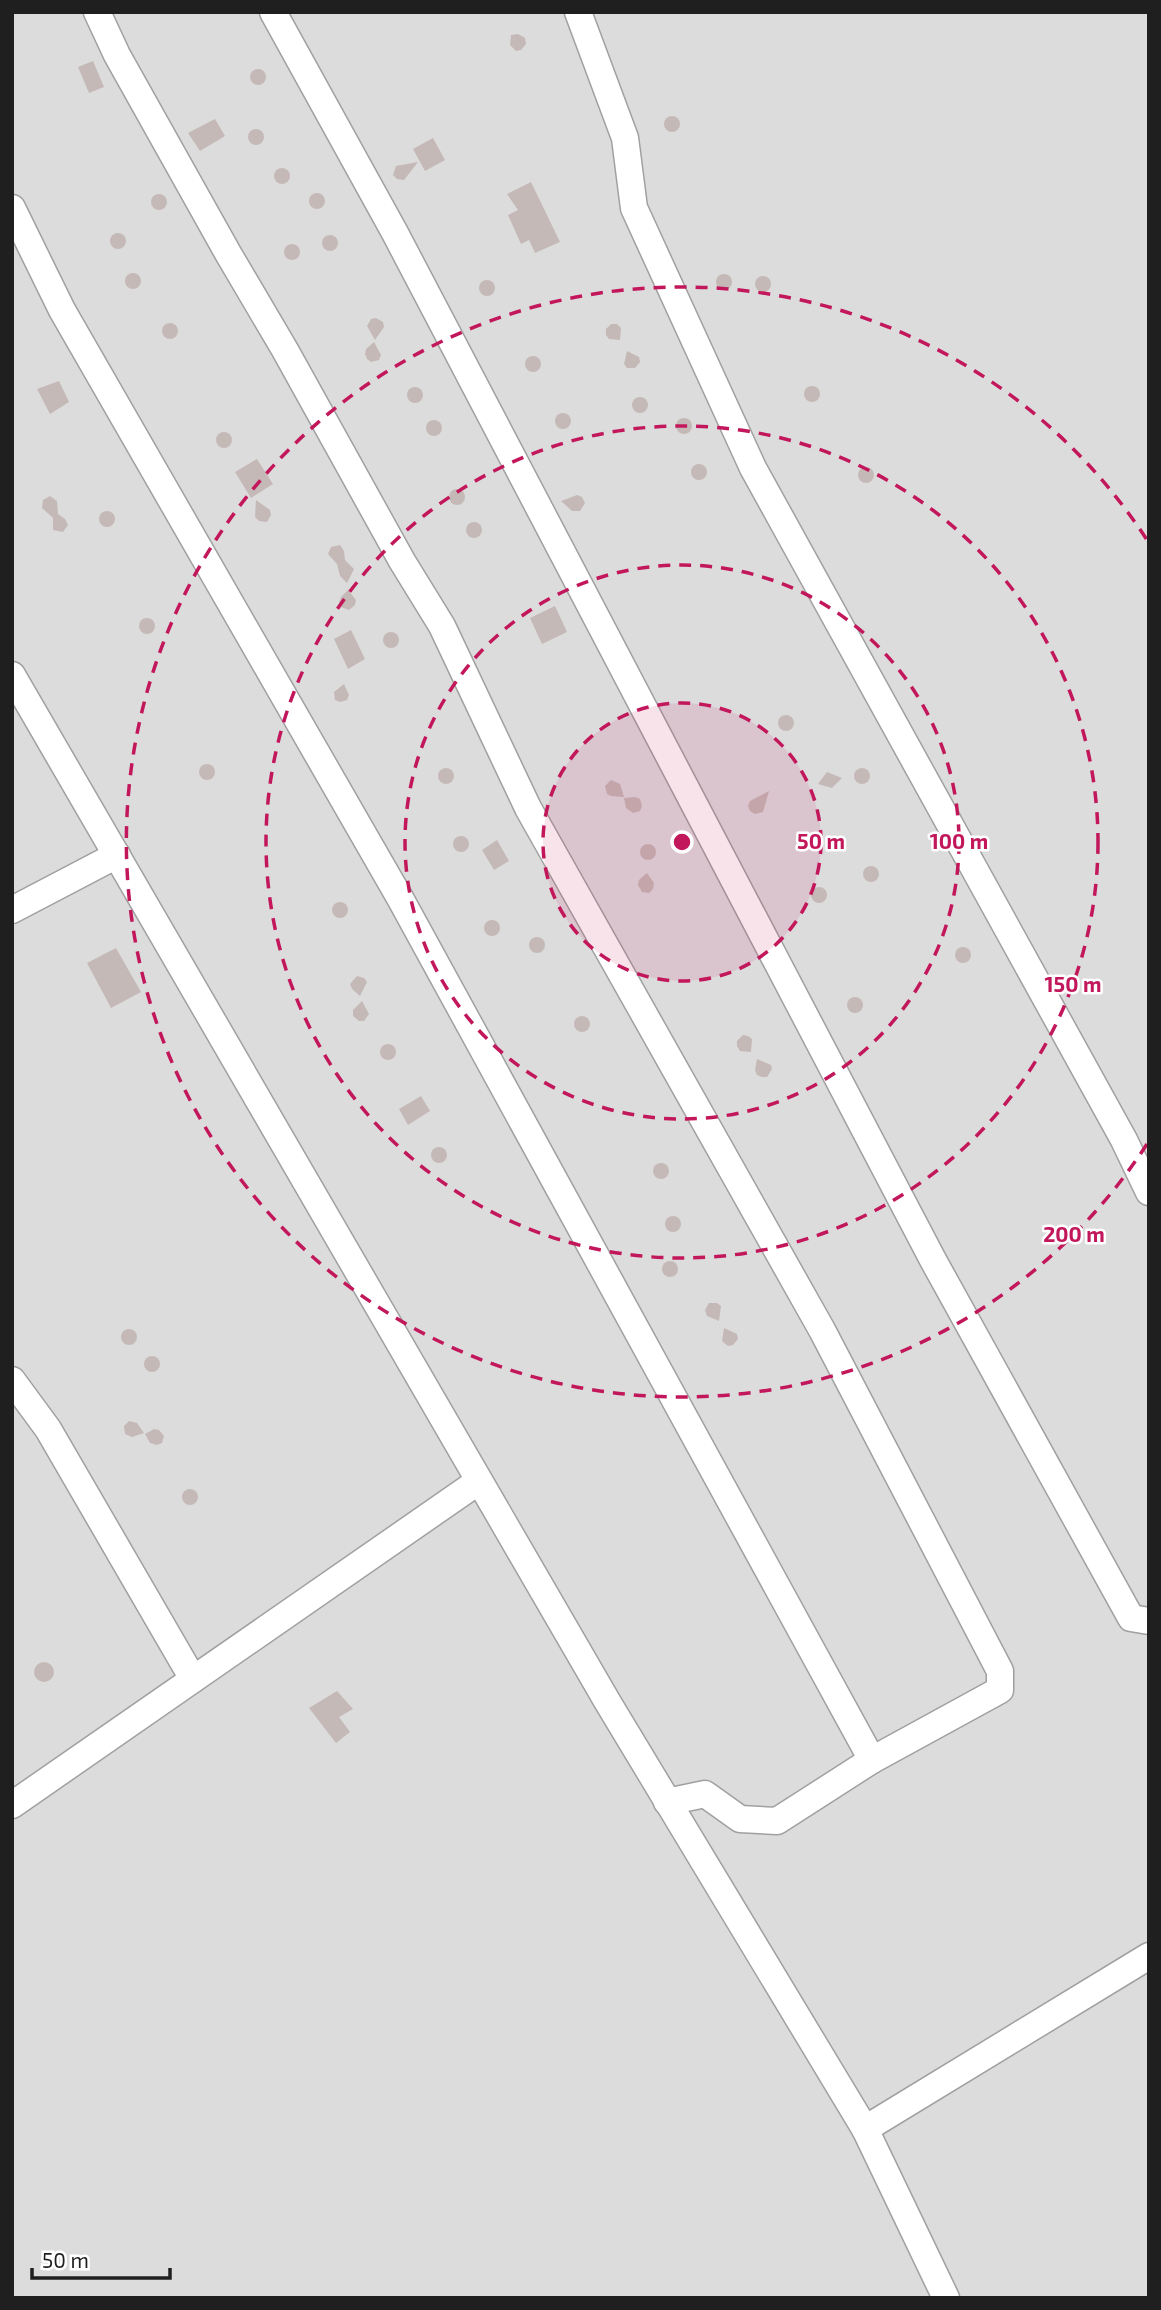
<svg xmlns="http://www.w3.org/2000/svg" width="1161" height="2310" font-family="'Exo 2',sans-serif">
  <style>
    .residential { fill: #dddcdd }
    .building { fill: #c4b9b6 }
    .lines { fill: none; stroke-linecap: round; stroke-linejoin: round }
    .minor-casing { stroke: #a0a0a0; stroke-width: 29 }
    .minor { stroke: #fff; stroke-width: 26 }
    .ring { fill: none; stroke: #c2185b; stroke-width: 3.5; stroke-dasharray: 12 9 }
    .centre { fill: #c2185b; stroke: #fff; stroke-width: 3.5 }
    .ring-label { font-size: 21px; text-anchor: middle; font-weight: bold; fill: #c2185b; stroke: #fff; stroke-width: 5; stroke-linejoin: round; paint-order: stroke }
  </style>
  <rect width="100%" height="100%" fill="#f0ebe6"/>
  <rect class="residential" x="12" y="12" width="1137" height="2286"/>
  <g class="building">
    <path d="M 518,34 L 525,38 L 526,44 L 521,50 L 516,51 L 510,45 L 511,35 Z"/>
    <path d="M 93,61 L 104,87 L 89,93 L 78,67 Z"/>
    <circle cx="258" cy="77" r="8"/>
    <circle cx="672" cy="124" r="8"/>
    <path d="M 215,119 L 225,136 L 200,151 L 188,133 Z"/>
    <circle cx="256" cy="137" r="8"/>
    <path d="M 433,138 L 445,160 L 425,171 L 413,149 Z"/>
    <path d="M 418,162 L 404,180 L 397,179 L 393,175 L 396,166 Z"/>
    <circle cx="282" cy="176" r="8"/>
    <path d="M 531,182 L 560,242 L 535,253 L 529,240 L 521,244 L 508,215 L 518,210 L 507,194 Z"/>
    <circle cx="317" cy="201" r="8"/>
    <circle cx="159" cy="202" r="8"/>
    <circle cx="118" cy="241" r="8"/>
    <circle cx="330" cy="243" r="8"/>
    <circle cx="292" cy="252" r="8"/>
    <circle cx="133" cy="281" r="8"/>
    <circle cx="724" cy="282" r="8"/>
    <circle cx="763" cy="284" r="8"/>
    <circle cx="487" cy="288" r="8"/>
    <path d="M 376,318 L 383,322 L 384,327 L 375,340 L 367,326 L 371,319 Z"/>
    <circle cx="170" cy="331" r="8"/>
    <path d="M 611,324 L 617,324 L 621,328 L 620,340 L 609,339 L 606,335 L 606,329 Z"/>
    <path d="M 374,342 L 381,355 L 379,360 L 371,362 L 367,359 L 365,354 L 366,349 Z"/>
    <path d="M 627,351 L 639,357 L 640,362 L 635,368 L 627,368 L 624,364 Z"/>
    <circle cx="533" cy="364" r="8"/>
    <path d="M 59,381 L 69,402 L 50,414 L 37,389 Z"/>
    <circle cx="812" cy="394" r="8"/>
    <circle cx="415" cy="395" r="8"/>
    <circle cx="640" cy="405" r="8"/>
    <circle cx="563" cy="421" r="8"/>
    <circle cx="684" cy="426" r="8"/>
    <circle cx="434" cy="428" r="8"/>
    <circle cx="224" cy="440" r="8"/>
    <path d="M 257,459 L 273,484 L 251,498 L 235,472 Z"/>
    <circle cx="699" cy="472" r="8"/>
    <circle cx="866" cy="475" r="8"/>
    <circle cx="457" cy="497" r="8"/>
    <path d="M 577,495 L 582,497 L 585,503 L 580,511 L 572,511 L 561,501 Z"/>
    <path d="M 50,496 L 57,501 L 58,514 L 65,519 L 68,525 L 63,532 L 53,530 L 53,518 L 42,508 L 43,500 Z"/>
    <path d="M 256,500 L 270,510 L 271,515 L 267,522 L 259,521 L 255,517 Z"/>
    <circle cx="107" cy="519" r="8"/>
    <circle cx="474" cy="530" r="8"/>
    <path d="M 340,545 L 344,551 L 345,560 L 354,569 L 347,583 L 340,576 L 337,564 L 328,554 L 331,547 Z"/>
    <path d="M 348,590 L 356,600 L 355,605 L 349,610 L 341,607 L 339,602 L 341,597 Z"/>
    <path d="M 555,606 L 567,632 L 542,644 L 530,618 Z"/>
    <circle cx="147" cy="626" r="8"/>
    <path d="M 351,630 L 365,659 L 348,669 L 334,639 Z"/>
    <circle cx="391" cy="640" r="8"/>
    <path d="M 344,684 L 349,695 L 347,700 L 340,702 L 335,700 L 334,692 Z"/>
    <circle cx="786" cy="723" r="8"/>
    <circle cx="207" cy="772" r="8"/>
    <circle cx="862" cy="776" r="8"/>
    <circle cx="446" cy="776" r="8"/>
    <path d="M 827,772 L 842,778 L 832,788 L 818,784 Z"/>
    <path d="M 611,780 L 620,784 L 624,797 L 611,796 L 607,794 L 605,786 Z"/>
    <path d="M 769,791 L 763,812 L 755,814 L 750,811 L 748,806 L 750,801 Z"/>
    <path d="M 635,797 L 640,799 L 642,806 L 640,811 L 633,813 L 626,808 L 624,798 Z"/>
    <circle cx="461" cy="844" r="8"/>
    <path d="M 497,840 L 509,861 L 494,870 L 482,850 Z"/>
    <circle cx="648" cy="852" r="8"/>
    <circle cx="871" cy="874" r="8"/>
    <path d="M 647,873 L 654,883 L 653,889 L 649,893 L 642,892 L 638,885 L 639,880 Z"/>
    <circle cx="819" cy="895" r="8"/>
    <circle cx="340" cy="910" r="8"/>
    <circle cx="492" cy="928" r="8"/>
    <circle cx="537" cy="945" r="8"/>
    <circle cx="963" cy="955" r="8"/>
    <path d="M 116,948 L 141,992 L 111,1008 L 87,963 Z"/>
    <path d="M 357,976 L 364,978 L 367,982 L 360,996 L 352,989 L 350,984 Z"/>
    <circle cx="855" cy="1005" r="8"/>
    <path d="M 362,1001 L 369,1014 L 364,1021 L 359,1021 L 353,1016 L 353,1010 Z"/>
    <circle cx="582" cy="1024" r="8"/>
    <path d="M 743,1035 L 748,1036 L 752,1039 L 751,1052 L 740,1051 L 737,1046 L 737,1041 Z"/>
    <circle cx="388" cy="1052" r="8"/>
    <path d="M 757,1059 L 771,1065 L 772,1069 L 767,1077 L 762,1077 L 757,1075 L 755,1070 Z"/>
    <path d="M 421,1096 L 430,1111 L 408,1125 L 399,1109 Z"/>
    <circle cx="439" cy="1155" r="8"/>
    <circle cx="661" cy="1171" r="8"/>
    <circle cx="673" cy="1224" r="8"/>
    <circle cx="670" cy="1269" r="8"/>
    <path d="M 709,1303 L 717,1303 L 721,1306 L 719,1321 L 707,1316 L 705,1310 Z"/>
    <path d="M 724,1328 L 737,1334 L 738,1339 L 733,1345 L 728,1346 L 722,1341 Z"/>
    <circle cx="129" cy="1337" r="8"/>
    <circle cx="152" cy="1364" r="8"/>
    <path d="M 129,1421 L 137,1423 L 144,1433 L 132,1437 L 125,1434 L 124,1426 Z"/>
    <path d="M 154,1429 L 159,1430 L 164,1436 L 162,1443 L 157,1445 L 150,1443 L 145,1434 Z"/>
    <circle cx="190" cy="1497" r="8"/>
    <circle cx="44" cy="1672" r="10"/>
    <path d="M 337,1691 L 353,1709 L 339,1717 L 350,1732 L 336,1743 L 309,1708 Z"/>
  </g>
  <g class="lines">
    <g class="minor-casing">
      <g id="minor">
        <path d="M 97,12 L 117,55 L 229,255 L 285,350 L 402,561 L 442,626 L 528,808 L 822,1330 L 1000,1671 L 1000,1690 L 872,1760 L 777,1821 L 740,1819 L 705,1794 L 667,1802"/>
        <path d="M 273,12 L 395,233 L 933,1260 L 1131,1618 L 1149,1621"/>
        <path d="M 578,12 L 625,138 L 634,208 L 753,468 L 1124,1140 L 1149,1192"/>
        <path d="M 12,208 L 62,310 L 400,898 L 872,1760"/>
        <path d="M 12,675 L 607,1701 L 865,2129 L 1149,1956"/>
        <path d="M 12,910 L 117,855"/>
        <path d="M 12,1380 L 48,1429 L 193,1679"/>
        <path d="M 12,1805 L 479,1481"/>
        <path d="M 865,2129 L 946,2298"/>
      </g>
    </g>
    <use href="#minor" class="minor"/>
  </g>
  <circle cx="682" cy="842" r="139" fill="#c2185b" fill-opacity=".12"/>
  <g class="ring">
    <circle cx="682" cy="842" r="139"/>
    <circle cx="682" cy="842" r="277"/>
    <circle cx="682" cy="842" r="416"/>
    <path d="M1147 1144A555 555 0 1 1 1147 540"/>
  </g>
  <circle cx="682" cy="842" r="10" class="centre"/>
  <g class="ring-label">
    <text x="821" y="849">50 m</text>
    <text x="959" y="849">100 m</text>
    <text x="1073" y="992">150 m</text>
    <text x="1074" y="1242">200 m</text>
  </g>
  <rect width="1161" height="2310" fill="none" stroke="#1f1f1f" stroke-width="28"/>
  <path d="M32 2268v10h138v-10" fill="none" stroke="#1f1f1f" stroke-width="3.5"/>
  <text x="42" y="2268" font-size="21" fill="#1f1f1f" stroke="#ffffff" stroke-width="5" paint-order="stroke">50 m</text>
</svg>
